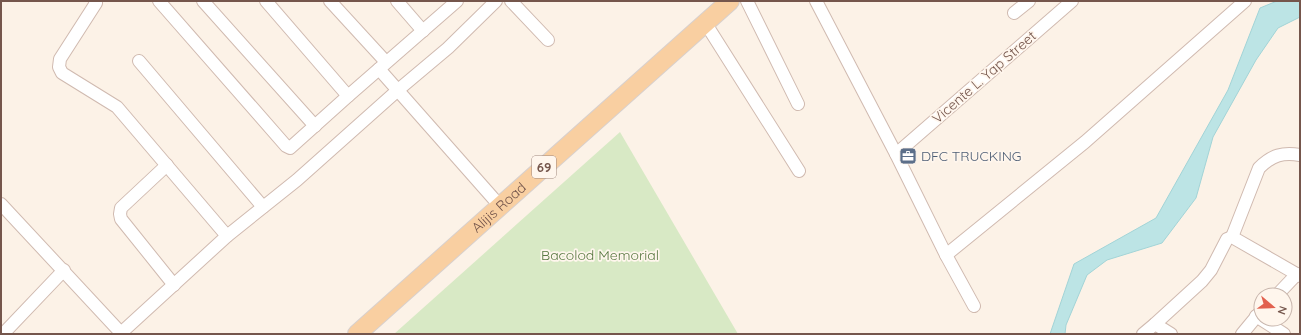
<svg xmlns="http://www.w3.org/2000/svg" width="1301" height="335" font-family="Quicksand,sans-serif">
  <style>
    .green { fill: #d8e9c5 }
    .water { fill: #bce4e5; stroke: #a2d4d7 }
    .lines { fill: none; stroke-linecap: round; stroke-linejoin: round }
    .street-casing { stroke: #d0bab0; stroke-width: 14 }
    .primary-casing { stroke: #d8d0cd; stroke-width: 20 }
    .street { stroke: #fff; stroke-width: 12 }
    .primary { stroke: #f9cfa1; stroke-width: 18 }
    .labels { text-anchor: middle; stroke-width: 3.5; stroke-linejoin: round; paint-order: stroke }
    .shield { fill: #fff6ed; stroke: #9e867c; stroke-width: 1 }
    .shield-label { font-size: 13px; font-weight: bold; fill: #75564c }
    .street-label { font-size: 14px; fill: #75564c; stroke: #fff6ed }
    .service-label { font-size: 14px; fill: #4e5e75; stroke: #fff6ed; text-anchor: start }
    .park-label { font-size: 14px; fill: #5a7a43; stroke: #fff6ed }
  </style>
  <rect width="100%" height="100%" fill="#fcf2e7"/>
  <path class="green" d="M 620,132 L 738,334 L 394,334 Z"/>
  <path class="water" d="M 1277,1 L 1300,1 L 1300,17 L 1278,28 L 1256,60 L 1213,137 L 1196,198 L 1162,243 L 1107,260 L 1087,275 L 1066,325 L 1065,334 L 1050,334 L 1074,264 L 1156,218 L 1228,90 L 1260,8 Z"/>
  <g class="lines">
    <g class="street-casing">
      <g id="street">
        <path d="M 95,1 L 96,3 L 60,59 L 59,67 L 62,73 L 117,107 L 227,236"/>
        <path d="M 159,1 L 286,146 L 290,148 L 348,96 L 457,1"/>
        <path d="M 203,1 L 315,126"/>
        <path d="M 266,1 L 348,96"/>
        <path d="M 330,1 L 386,62"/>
        <path d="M 397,1 L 423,31"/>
        <path d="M 511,1 L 548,40"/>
        <path d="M 747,1 L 798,104"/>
        <path d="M 816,1 L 896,154 L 946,255 L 974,306"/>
        <path d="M 1014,13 L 1029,1"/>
        <path d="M 706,24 L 799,171"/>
        <path d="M 139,61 L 263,207"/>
        <path d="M 379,69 L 500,206"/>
        <path d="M 896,154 L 1072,1"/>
        <path d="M 167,165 L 121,208 L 120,214 L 121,219 L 174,285"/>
        <path d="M 1,204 L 122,334"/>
        <path d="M 1232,237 L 1259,168 C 1272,155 1283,152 1300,155"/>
        <path d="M 946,255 L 1085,142 L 1245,1"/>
        <path d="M 1277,295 L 1297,274"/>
        <path d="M 1256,316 L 1284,334"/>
        <path d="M 1155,324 L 1171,334"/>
        <path d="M 121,333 L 227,236 L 297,180 L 398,90 L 448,48 L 496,1"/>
        <path d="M 3,334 L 64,270"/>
        <path d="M 1143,334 L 1155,324 L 1202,281 L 1211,270 L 1227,239 L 1232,237 L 1300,276"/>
        <path d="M 1242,334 L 1261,311"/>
      </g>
    </g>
    <g class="primary-casing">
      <g id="primary">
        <path id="s1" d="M 357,334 L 730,1"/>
      </g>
    </g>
    <use href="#street" class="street"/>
    <use href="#primary" class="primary"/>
  </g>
  <defs>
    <g id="office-square" transform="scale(0.9)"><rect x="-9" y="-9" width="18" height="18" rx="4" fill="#5c6f8a" stroke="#fff6ed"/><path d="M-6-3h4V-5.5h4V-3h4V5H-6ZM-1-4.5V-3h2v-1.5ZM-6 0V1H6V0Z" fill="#fff"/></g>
  </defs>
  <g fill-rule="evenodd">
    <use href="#office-square" x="908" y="156"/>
  </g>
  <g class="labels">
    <rect class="shield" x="532" y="156" width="24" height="22" rx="3"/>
    <g class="shield-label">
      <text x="544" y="172">69</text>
    </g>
    <g class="street-label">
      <text transform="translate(984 77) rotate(-41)" y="5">Vicente L. Yap Street</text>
      <text dy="5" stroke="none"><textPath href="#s1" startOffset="190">Alijis Road</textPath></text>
    </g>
    <g class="service-label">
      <text x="921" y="161">DFC TRUCKING</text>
    </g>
    <g class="park-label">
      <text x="600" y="260">Bacolod Memorial</text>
    </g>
  </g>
  <rect width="1301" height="335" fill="none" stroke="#75564c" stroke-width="4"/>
  <g transform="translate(1273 307) rotate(109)"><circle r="19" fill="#fff6ed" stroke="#c8b6ad"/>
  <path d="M0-3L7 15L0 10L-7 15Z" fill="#e2614f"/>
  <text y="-6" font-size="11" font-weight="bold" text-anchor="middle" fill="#75564c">N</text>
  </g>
</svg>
